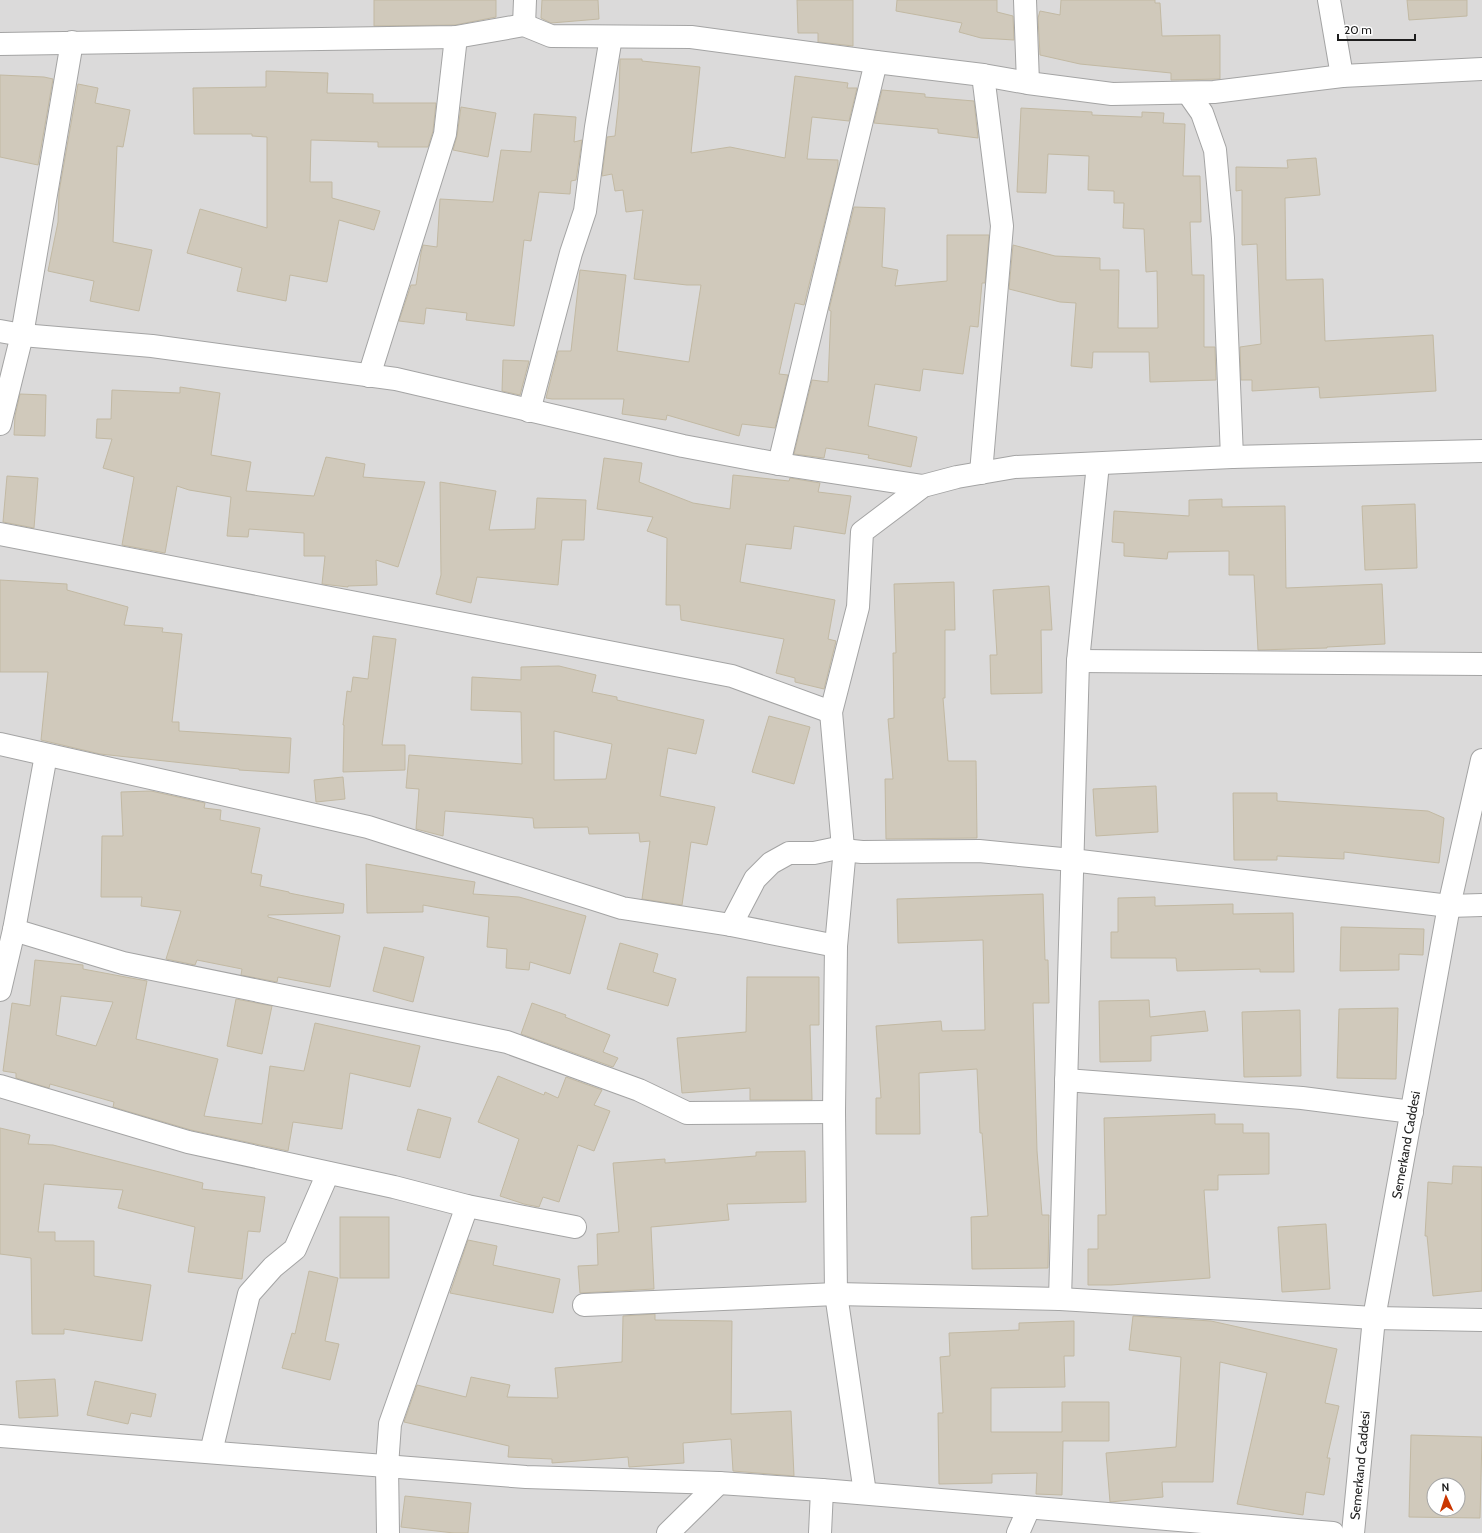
<svg xmlns="http://www.w3.org/2000/svg" width="1482" height="1533" font-family="Cabin,sans-serif">
  <style>
    .residential { fill: #dbdada; fill-rule: evenodd }
    .building { fill: #d0c9bb; stroke: #c2b9a3; fill-rule: evenodd }
    .lines { fill: none; stroke-linecap: round; stroke-linejoin: round }
    .minor-casing { stroke: #a4a4a4; stroke-width: 24 }
    .minor { stroke: #fff; stroke-width: 22 }
    .labels { text-anchor: middle; stroke-width: 3.5; stroke-linejoin: round; paint-order: stroke }
    .street-label { font-size: 13px; fill: #1d1d1d; stroke: #fff }
  </style>
  <rect width="100%" height="100%" fill="#efeee2"/>
  <path class="residential" d="M 0,0 L 1482,0 L 1482,1533 L 0,1533 ZM 1434,1485 L 1458,1485 L 1458,1509 L 1434,1509 Z"/>
  <g class="building">
    <path d="M 374,0 L 496,0 L 496,17 L 455,25 L 374,26 Z"/>
    <path d="M 542,0 L 598,0 L 599,19 L 551,23 L 541,18 Z"/>
    <path d="M 797,0 L 853,0 L 853,46 L 818,42 L 818,33 L 798,33 Z"/>
    <path d="M 897,0 L 997,0 L 997,12 L 1013,16 L 1014,40 L 981,38 L 959,32 L 962,23 L 896,11 Z"/>
    <path d="M 1061,0 L 1155,0 L 1155,3 L 1160,3 L 1162,36 L 1220,35 L 1220,79 L 1171,80 L 1171,73 L 1080,64 L 1040,55 L 1038,18 L 1040,11 L 1060,15 Z"/>
    <path d="M 1407,0 L 1467,0 L 1467,16 L 1409,20 Z"/>
    <path d="M 620,59 L 642,59 L 642,61 L 700,67 L 691,153 L 730,147 L 785,158 L 795,76 L 848,83 L 847,88 L 857,88 L 849,121 L 812,117 L 807,159 L 838,160 L 838,168 L 804,305 L 795,303 L 779,374 L 788,375 L 775,428 L 742,424 L 739,436 L 667,415 L 666,420 L 622,414 L 624,399 L 552,399 L 546,398 L 558,351 L 571,351 L 580,270 L 626,275 L 617,351 L 689,362 L 701,285 L 687,285 L 634,279 L 643,210 L 626,212 L 623,190 L 615,191 L 612,174 L 602,176 L 607,137 L 615,136 L 619,99 Z"/>
    <path d="M 266,71 L 328,73 L 327,93 L 373,94 L 373,103 L 436,103 L 433,131 L 428,147 L 378,147 L 378,142 L 311,140 L 310,182 L 332,182 L 332,198 L 380,211 L 374,230 L 339,220 L 327,282 L 290,275 L 286,301 L 237,291 L 242,268 L 187,253 L 200,209 L 267,228 L 267,137 L 252,136 L 252,134 L 194,134 L 193,88 L 266,87 Z"/>
    <path d="M 0,75 L 44,77 L 53,79 L 38,165 L 0,157 Z"/>
    <path d="M 78,84 L 98,88 L 95,103 L 130,110 L 123,147 L 117,146 L 113,242 L 152,250 L 139,311 L 90,301 L 94,281 L 48,271 L 58,222 L 59,192 Z"/>
    <path d="M 882,90 L 925,94 L 925,97 L 974,101 L 978,138 L 938,133 L 938,129 L 874,123 Z"/>
    <path d="M 461,107 L 496,113 L 488,157 L 453,150 L 457,136 Z"/>
    <path d="M 1021,108 L 1092,112 L 1092,115 L 1142,117 L 1142,112 L 1164,113 L 1163,123 L 1185,124 L 1183,176 L 1200,176 L 1201,222 L 1190,222 L 1192,275 L 1204,275 L 1204,347 L 1215,347 L 1216,380 L 1150,382 L 1149,352 L 1093,352 L 1092,368 L 1071,366 L 1076,303 L 1060,302 L 1009,289 L 1013,245 L 1055,256 L 1100,258 L 1100,270 L 1119,270 L 1118,328 L 1158,328 L 1157,271 L 1146,272 L 1144,229 L 1123,228 L 1124,203 L 1114,203 L 1114,191 L 1088,190 L 1089,156 L 1048,154 L 1046,193 L 1017,192 Z"/>
    <path d="M 534,114 L 576,117 L 574,142 L 582,140 L 576,180 L 571,181 L 570,194 L 539,192 L 531,241 L 524,240 L 514,326 L 466,320 L 467,313 L 426,308 L 424,324 L 399,321 L 411,285 L 416,285 L 421,253 L 423,245 L 437,247 L 440,199 L 493,202 L 501,150 L 531,152 Z"/>
    <path d="M 1316,158 L 1320,195 L 1285,198 L 1286,280 L 1323,279 L 1325,341 L 1433,335 L 1436,391 L 1320,398 L 1319,387 L 1252,391 L 1252,380 L 1241,380 L 1240,347 L 1261,344 L 1257,244 L 1242,245 L 1242,190 L 1236,191 L 1236,167 L 1288,168 L 1287,160 Z"/>
    <path d="M 854,207 L 885,208 L 882,267 L 898,270 L 895,286 L 947,281 L 947,235 L 989,235 L 985,283 L 982,283 L 978,327 L 970,326 L 963,374 L 923,369 L 920,391 L 875,384 L 868,426 L 917,437 L 911,467 L 868,458 L 869,455 L 826,448 L 824,458 L 794,454 L 812,380 L 828,382 L 831,311 L 829,310 Z"/>
    <path d="M 503,360 L 529,361 L 520,395 L 502,391 Z"/>
    <path d="M 180,387 L 220,393 L 211,455 L 251,462 L 246,491 L 314,496 L 326,457 L 365,464 L 363,477 L 425,482 L 398,567 L 376,560 L 377,585 L 348,586 L 348,587 L 322,584 L 325,556 L 304,556 L 304,533 L 249,529 L 248,537 L 227,536 L 231,497 L 189,490 L 177,486 L 165,553 L 122,545 L 134,477 L 103,468 L 112,439 L 96,438 L 97,419 L 111,419 L 112,390 L 180,393 Z"/>
    <path d="M 20,394 L 46,395 L 45,436 L 14,435 L 15,416 Z"/>
    <path d="M 604,458 L 642,463 L 639,482 L 693,503 L 730,509 L 733,475 L 789,481 L 790,478 L 820,483 L 818,492 L 851,496 L 845,534 L 794,526 L 791,549 L 746,544 L 740,582 L 835,600 L 828,639 L 836,641 L 824,689 L 795,682 L 795,678 L 776,673 L 784,639 L 681,620 L 680,605 L 666,605 L 667,538 L 647,531 L 653,517 L 597,509 Z"/>
    <path d="M 7,476 L 38,478 L 34,528 L 3,522 Z"/>
    <path d="M 440,482 L 496,491 L 489,530 L 535,529 L 537,498 L 586,500 L 584,540 L 562,540 L 558,585 L 477,577 L 471,603 L 436,594 L 441,575 Z"/>
    <path d="M 1222,499 L 1222,507 L 1285,506 L 1286,588 L 1382,584 L 1385,644 L 1327,647 L 1327,648 L 1258,650 L 1254,575 L 1229,575 L 1229,551 L 1168,552 L 1167,559 L 1124,556 L 1124,543 L 1112,542 L 1114,511 L 1189,516 L 1189,500 Z"/>
    <path d="M 1415,504 L 1417,568 L 1365,570 L 1362,506 Z"/>
    <path d="M 0,580 L 67,584 L 67,590 L 128,607 L 124,625 L 163,628 L 162,632 L 182,634 L 172,722 L 179,722 L 179,731 L 291,738 L 289,773 L 239,770 L 239,769 L 100,754 L 41,740 L 48,672 L 0,672 Z"/>
    <path d="M 954,582 L 955,630 L 945,630 L 945,698 L 943,698 L 948,761 L 976,761 L 977,838 L 886,839 L 885,779 L 893,779 L 888,719 L 894,718 L 893,653 L 896,653 L 894,584 Z"/>
    <path d="M 1049,586 L 1052,630 L 1041,630 L 1042,693 L 991,694 L 990,655 L 997,655 L 993,590 Z"/>
    <path d="M 373,636 L 396,639 L 382,745 L 405,745 L 405,770 L 343,772 L 344,725 L 343,725 L 347,691 L 351,692 L 353,677 L 368,679 Z"/>
    <path d="M 559,666 L 596,675 L 592,692 L 617,697 L 617,700 L 704,720 L 696,754 L 668,748 L 660,796 L 715,807 L 707,845 L 691,842 L 682,905 L 642,899 L 650,841 L 640,842 L 639,833 L 589,834 L 588,827 L 534,828 L 533,818 L 445,811 L 443,836 L 416,829 L 419,789 L 406,788 L 409,755 L 522,764 L 521,712 L 471,710 L 472,677 L 521,680 L 521,667 ZM 554,731 L 612,744 L 606,779 L 554,780 Z"/>
    <path d="M 769,716 L 810,727 L 794,784 L 752,772 Z"/>
    <path d="M 343,777 L 345,799 L 316,802 L 314,780 Z"/>
    <path d="M 1156,786 L 1158,832 L 1096,836 L 1093,789 Z"/>
    <path d="M 151,791 L 205,803 L 204,808 L 221,810 L 220,820 L 260,828 L 251,873 L 262,875 L 260,886 L 289,892 L 289,893 L 344,904 L 343,913 L 268,915 L 268,917 L 340,936 L 330,987 L 278,977 L 277,982 L 241,975 L 242,969 L 197,960 L 195,965 L 166,959 L 181,911 L 141,906 L 142,897 L 101,897 L 102,836 L 123,836 L 121,792 Z"/>
    <path d="M 1233,793 L 1277,793 L 1277,801 L 1428,811 L 1444,818 L 1439,863 L 1344,852 L 1344,859 L 1277,856 L 1277,860 L 1234,860 Z"/>
    <path d="M 366,864 L 475,882 L 473,894 L 519,897 L 586,916 L 570,974 L 530,962 L 529,970 L 506,968 L 507,949 L 487,947 L 489,917 L 423,905 L 423,912 L 367,913 Z"/>
    <path d="M 1043,894 L 1045,960 L 1048,960 L 1049,1003 L 1033,1003 L 1037,1151 L 1042,1215 L 1049,1215 L 1048,1268 L 972,1269 L 971,1217 L 988,1216 L 982,1133 L 980,1133 L 977,1069 L 919,1073 L 920,1134 L 876,1134 L 876,1098 L 881,1098 L 876,1026 L 941,1021 L 942,1031 L 985,1030 L 983,940 L 898,943 L 897,899 Z"/>
    <path d="M 1155,897 L 1155,906 L 1233,904 L 1233,914 L 1293,913 L 1294,972 L 1260,972 L 1260,969 L 1177,971 L 1176,958 L 1111,958 L 1111,932 L 1118,932 L 1118,898 Z"/>
    <path d="M 1341,927 L 1424,929 L 1423,955 L 1399,954 L 1399,970 L 1340,971 Z"/>
    <path d="M 620,943 L 658,954 L 653,972 L 676,979 L 668,1006 L 607,989 Z"/>
    <path d="M 384,947 L 424,957 L 413,1002 L 373,991 Z"/>
    <path d="M 35,960 L 83,965 L 83,969 L 147,981 L 136,1039 L 218,1059 L 204,1116 L 262,1124 L 270,1066 L 304,1071 L 315,1023 L 420,1046 L 410,1087 L 350,1073 L 342,1129 L 293,1122 L 288,1151 L 191,1130 L 113,1107 L 114,1102 L 50,1084 L 49,1088 L 16,1078 L 16,1073 L 3,1071 L 12,1003 L 30,1006 ZM 61,996 L 113,1002 L 96,1046 L 56,1035 Z"/>
    <path d="M 747,977 L 819,977 L 819,1025 L 810,1025 L 812,1100 L 750,1100 L 750,1088 L 682,1093 L 677,1038 L 746,1032 Z"/>
    <path d="M 236,999 L 272,1006 L 262,1054 L 227,1046 Z"/>
    <path d="M 1149,1000 L 1150,1017 L 1205,1011 L 1208,1031 L 1151,1036 L 1151,1061 L 1100,1062 L 1099,1001 Z"/>
    <path d="M 532,1003 L 566,1015 L 565,1017 L 610,1035 L 603,1052 L 618,1058 L 613,1067 L 521,1034 Z"/>
    <path d="M 1398,1008 L 1396,1079 L 1337,1078 L 1339,1009 Z"/>
    <path d="M 1300,1010 L 1301,1076 L 1244,1077 L 1242,1012 Z"/>
    <path d="M 498,1076 L 544,1095 L 545,1092 L 558,1098 L 566,1077 L 602,1090 L 594,1105 L 610,1111 L 594,1151 L 578,1145 L 559,1202 L 543,1197 L 539,1207 L 524,1204 L 500,1196 L 519,1139 L 478,1122 Z"/>
    <path d="M 418,1109 L 451,1118 L 440,1158 L 407,1150 Z"/>
    <path d="M 1215,1114 L 1215,1124 L 1243,1124 L 1243,1133 L 1269,1133 L 1269,1174 L 1218,1175 L 1218,1190 L 1204,1190 L 1210,1278 L 1111,1285 L 1088,1285 L 1088,1249 L 1098,1249 L 1098,1215 L 1106,1215 L 1104,1118 Z"/>
    <path d="M 0,1128 L 30,1135 L 28,1144 L 53,1145 L 203,1183 L 202,1189 L 265,1197 L 260,1232 L 248,1231 L 242,1279 L 188,1272 L 195,1227 L 118,1208 L 123,1190 L 44,1184 L 38,1232 L 55,1232 L 55,1241 L 94,1241 L 94,1276 L 151,1285 L 142,1341 L 64,1329 L 64,1334 L 32,1334 L 31,1258 L 0,1254 Z"/>
    <path d="M 805,1151 L 806,1202 L 727,1204 L 729,1220 L 651,1227 L 654,1289 L 580,1293 L 578,1266 L 598,1265 L 597,1234 L 619,1232 L 613,1163 L 665,1159 L 665,1163 L 756,1156 L 756,1152 Z"/>
    <path d="M 1453,1166 L 1482,1167 L 1482,1291 L 1433,1296 L 1427,1236 L 1425,1236 L 1428,1182 L 1452,1184 Z"/>
    <rect x="340" y="1217" width="49" height="61"/>
    <path d="M 1326,1224 L 1330,1289 L 1282,1292 L 1278,1227 Z"/>
    <path d="M 468,1240 L 497,1246 L 493,1265 L 560,1279 L 553,1313 L 450,1293 Z"/>
    <path d="M 309,1271 L 338,1278 L 325,1341 L 339,1344 L 330,1380 L 282,1368 L 292,1333 L 295,1334 Z"/>
    <path d="M 655,1314 L 655,1320 L 732,1321 L 731,1414 L 791,1411 L 794,1476 L 733,1471 L 731,1439 L 683,1443 L 684,1463 L 629,1467 L 628,1457 L 552,1463 L 552,1459 L 508,1457 L 509,1446 L 404,1422 L 417,1385 L 466,1397 L 471,1377 L 510,1385 L 507,1397 L 558,1398 L 555,1368 L 622,1362 L 623,1316 Z"/>
    <path d="M 1133,1316 L 1211,1321 L 1337,1349 L 1325,1403 L 1339,1406 L 1327,1458 L 1330,1458 L 1324,1495 L 1306,1492 L 1303,1515 L 1237,1504 L 1267,1373 L 1220,1362 L 1213,1482 L 1162,1482 L 1163,1497 L 1110,1502 L 1106,1453 L 1176,1447 L 1181,1357 L 1129,1350 Z"/>
    <path d="M 1074,1321 L 1074,1356 L 1064,1356 L 1065,1387 L 991,1388 L 991,1432 L 1062,1432 L 1062,1402 L 1109,1402 L 1109,1441 L 1063,1441 L 1062,1495 L 1036,1494 L 1037,1473 L 992,1474 L 992,1483 L 939,1484 L 938,1413 L 943,1413 L 940,1357 L 950,1356 L 949,1333 L 1019,1330 L 1019,1323 Z"/>
    <path d="M 55,1379 L 58,1416 L 19,1418 L 16,1381 Z"/>
    <path d="M 95,1381 L 156,1394 L 151,1417 L 131,1413 L 128,1424 L 87,1415 Z"/>
    <path d="M 1411,1435 L 1482,1437 L 1480,1518 L 1409,1517 ZM 1434,1485 L 1458,1485 L 1458,1509 L 1434,1509 Z"/>
    <path d="M 405,1496 L 471,1503 L 468,1533 L 454,1533 L 401,1527 Z"/>
  </g>
  <g class="lines">
    <g class="minor-casing">
      <g id="minor">
        <path d="M 1025,0 L 1028,83"/>
        <path d="M 1329,0 L 1342,76"/>
        <path d="M 524,25 L 525,0"/>
        <path d="M 0,44 L 456,37 L 524,25 L 551,36 L 691,37 L 876,62 L 983,75 L 1028,83 L 1112,94 L 1214,92 L 1342,76 L 1482,69"/>
        <path d="M 1188,93 L 1202,113 L 1215,150 L 1223,238 L 1232,457"/>
        <path d="M 0,331 L 22,335 L 152,346 L 396,379 L 683,446 L 779,464 L 923,486"/>
        <path d="M 369,376 L 445,134 L 456,37"/>
        <path d="M 529,411 L 571,253 L 585,211 L 596,127 L 611,37"/>
        <path d="M 0,424 L 22,335 L 72,42"/>
        <path d="M 779,464 L 876,62"/>
        <path d="M 981,473 L 1002,226 L 983,75"/>
        <path d="M 0,534 L 732,676 L 831,712"/>
        <path d="M 1078,661 L 1482,664"/>
        <path d="M 0,744 L 368,827 L 622,908 L 731,925 L 836,946"/>
        <path d="M 731,925 L 755,879 L 771,863 L 789,853 L 814,853 L 833,849 L 862,852 L 979,851 L 1072,860 L 1449,906 L 1482,905"/>
        <path d="M 14,930 L 123,963 L 507,1042 L 639,1090 L 687,1113 L 834,1112"/>
        <path d="M 0,990 L 14,930 L 46,755"/>
        <path d="M 1066,1080 L 1302,1098 L 1412,1112"/>
        <path d="M 0,1086 L 188,1142 L 394,1187 L 467,1206 L 575,1227"/>
        <path d="M 1060,1299 L 1078,661 L 1098,464"/>
        <path d="M 584,1305 L 836,1294 L 1060,1299 L 1374,1318 L 1482,1320"/>
        <path d="M 0,1436 L 526,1477 L 719,1483 L 822,1490 L 1333,1533"/>
        <path d="M 211,1452 L 249,1294 L 273,1267 L 295,1249 L 328,1173"/>
        <path d="M 865,1493 L 836,1294 L 834,1112 L 836,946 L 844,859 L 831,712 L 858,607 L 862,532 L 923,486 L 957,477 L 1015,467 L 1232,457 L 1482,451"/>
        <path d="M 388,1533 L 387,1466 L 390,1424 L 467,1206"/>
        <path d="M 668,1533 L 719,1483"/>
        <path d="M 820,1533 L 822,1490"/>
        <path d="M 1018,1533 L 1029,1508"/>
        <path id="s1" d="M 1353,1533 L 1374,1318 L 1449,906 L 1482,760"/>
      </g>
    </g>
    <use href="#minor" class="minor"/>
  </g>
  <g class="labels">
    <g class="street-label">
      <text dy="5" stroke="none"><textPath href="#s1" startOffset="392">Semerkand Caddesi</textPath></text>
      <text dy="5" stroke="none"><textPath href="#s1" startOffset="68">Semerkand Caddesi</textPath></text>
    </g>
  </g>
  <g transform="translate(1446 1497) rotate(357)"><circle r="19" fill="#ffffff" stroke="#a5a5a5"/>
  <path d="M0-3L7 15L0 10L-7 15Z" fill="#ca3600"/>
  <text y="-6" font-size="11" font-weight="bold" text-anchor="middle" fill="#1d1d1d">N</text>
  </g>
  <path d="M1338 34v6h77v-6" fill="none" stroke="#1d1d1d" stroke-width="2"/>
  <text x="1344" y="34" font-size="12" fill="#1d1d1d" stroke="#ffffff" stroke-width="3" paint-order="stroke">20 m</text>
</svg>
